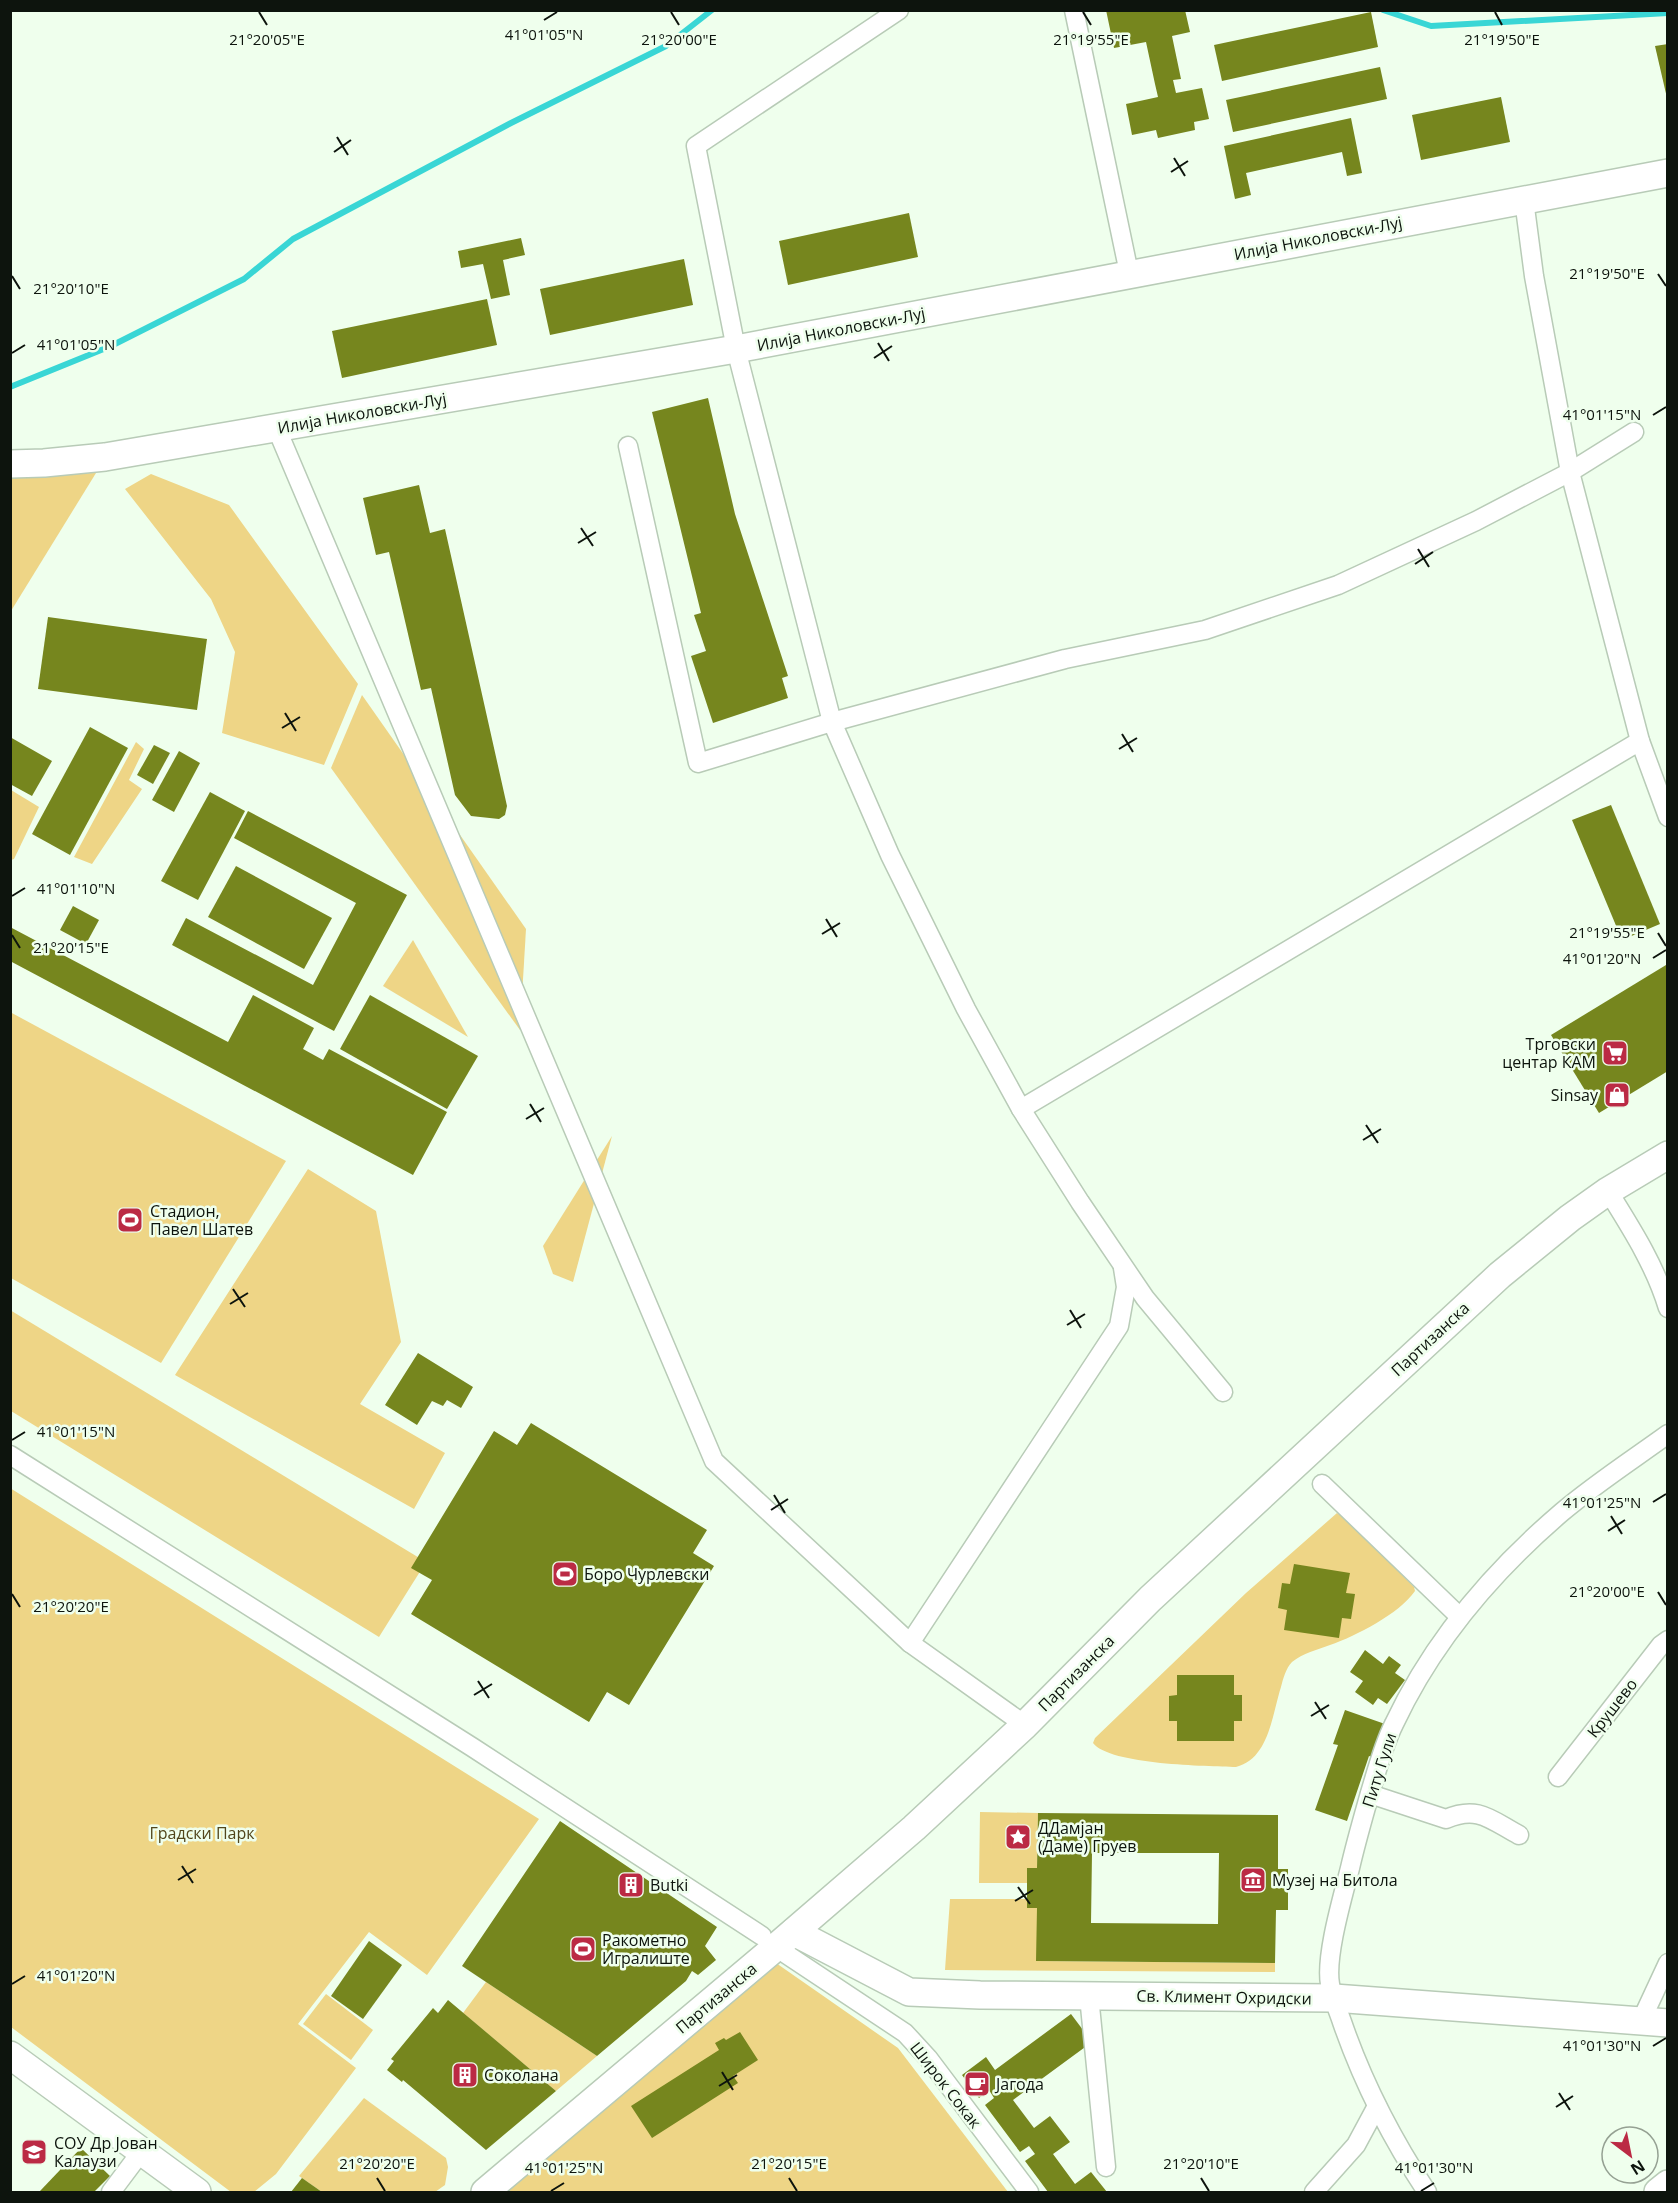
<svg xmlns="http://www.w3.org/2000/svg" width="1678" height="2203" font-family="'Open Sans',sans-serif">
  <style>
    .green { fill: #eed586 }
    .lines { fill: none; stroke-linecap: round; stroke-linejoin: round }
    .stream { stroke: #39d6d5; stroke-width: 6 }
    .building { fill: #76861e; fill-rule: evenodd }
    .street-casing { stroke: #b8cbb7; stroke-width: 21 }
    .secondary-casing { stroke: #b8cbb7; stroke-width: 30 }
    .street { stroke: #fff; stroke-width: 18 }
    .secondary { stroke: #fff; stroke-width: 27 }
    .ticks { fill: none; stroke: #0d140d; stroke-width: 2 }
    .labels { text-anchor: middle; stroke-width: 5; stroke-linejoin: round; paint-order: stroke }
    .street-label { font-size: 16px; fill: #0d140d; stroke: #efffed }
    .poi-label { font-size: 16px; fill: #0d140d; stroke: #efffed; text-anchor: start }
    .park-label { font-size: 16px; fill: #51451b; stroke: #efffed }
    .ticks-label { font-size: 15px; text-anchor: middle; fill: #0d140d; stroke: #efffed; stroke-width: 5; stroke-linejoin: round; paint-order: stroke }
  </style>
  <rect width="100%" height="100%" fill="#efffed"/>
  <g class="green">
    <path d="M 96,473 L 11,611 L 11,475 Z"/>
    <path d="M 151,474 L 229,505 L 358,684 L 324,765 L 222,733 L 235,652 L 211,599 L 125,489 Z"/>
    <path d="M 362,695 L 526,929 L 520,1030 L 331,768 Z"/>
    <path d="M 136,742 L 144,749 L 129,780 L 142,789 L 92,864 L 74,857 Z"/>
    <path d="M 11,790 L 39,807 L 14,859 L 11,860 Z"/>
    <path d="M 413,940 L 468,1037 L 383,986 Z"/>
    <path d="M 10,1012 L 286,1161 L 161,1363 L 11,1278 Z"/>
    <path d="M 612,1136 L 573,1282 L 553,1274 L 543,1246 Z"/>
    <path d="M 308,1169 L 376,1211 L 401,1342 L 360,1404 L 445,1453 L 414,1509 L 175,1375 Z"/>
    <path d="M 10,1310 L 426,1562 L 379,1637 L 11,1411 Z"/>
    <path d="M 10,1488 L 539,1819 L 427,1975 L 369,1932 L 298,2024 L 356,2068 L 276,2174 L 254,2192 L 231,2192 L 11,2027 Z"/>
    <path d="M 1337,1513 L 1347,1520 L 1414,1587 L 1415,1591 C 1399,1614 1356,1636 1330,1645 C 1317,1650 1303,1653 1292,1662 C 1286,1668 1283,1679 1281,1687 C 1272,1715 1269,1759 1236,1767 C 1208,1766 1110,1765 1093,1743 L 1095,1738 L 1246,1593 Z"/>
    <path d="M 980,1812 L 1038,1813 L 1037,1868 L 1027,1868 L 1027,1883 L 979,1883 Z"/>
    <path d="M 950,1899 L 1027,1899 L 1027,1907 L 1037,1908 L 1037,1961 L 1275,1963 L 1275,1972 L 945,1970 Z"/>
    <path d="M 776,1963 L 898,2048 L 1008,2192 L 500,2192 Z"/>
    <path d="M 486,1982 L 597,2056 L 556,2091 L 463,2013 Z"/>
    <path d="M 326,1994 L 373,2030 L 351,2060 L 303,2024 Z"/>
    <path d="M 364,2098 L 446,2158 L 448,2167 L 445,2185 L 435,2192 L 322,2192 L 299,2176 Z"/>
  </g>
  <g class="lines">
    <g class="stream">
      <path d="M 1383,10 L 1431,26 L 1668,13"/>
      <path d="M 10,387 L 111,346 L 244,279 L 293,239 L 511,123 L 666,46 L 712,10"/>
    </g>
  </g>
  <g class="building">
    <path d="M 1106,10 L 1185,10 L 1190,32 L 1172,36 L 1181,79 L 1173,80 L 1176,93 L 1202,88 L 1209,119 L 1194,122 L 1195,130 L 1158,138 L 1156,130 L 1132,135 L 1126,104 L 1158,97 L 1155,84 L 1146,42 L 1114,48 Z"/>
    <path d="M 1371,12 L 1378,47 L 1222,81 L 1214,45 Z"/>
    <path d="M 1668,44 L 1668,98 L 1667,98 L 1655,46 Z"/>
    <path d="M 1380,67 L 1387,99 L 1233,132 L 1226,100 Z"/>
    <path d="M 1501,97 L 1510,142 L 1421,160 L 1412,115 Z"/>
    <path d="M 1351,118 L 1362,173 L 1347,176 L 1342,152 L 1246,173 L 1251,195 L 1235,199 L 1224,146 Z"/>
    <path d="M 909,213 L 918,257 L 788,285 L 779,241 Z"/>
    <path d="M 521,238 L 525,255 L 503,260 L 510,295 L 491,299 L 483,264 L 461,268 L 458,251 Z"/>
    <path d="M 684,259 L 693,305 L 550,335 L 540,289 Z"/>
    <path d="M 487,299 L 497,345 L 342,378 L 332,331 Z"/>
    <path d="M 708,398 L 735,514 L 788,676 L 782,678 L 788,698 L 713,723 L 691,656 L 706,651 L 694,615 L 701,613 L 652,412 Z"/>
    <path d="M 419,485 L 430,533 L 445,529 L 507,806 L 505,815 L 499,819 L 471,816 L 455,795 L 431,688 L 421,690 L 389,552 L 376,555 L 363,498 Z"/>
    <path d="M 48,617 L 207,639 L 197,710 L 38,689 Z"/>
    <path d="M 90,727 L 128,748 L 70,855 L 32,834 Z"/>
    <path d="M 10,737 L 52,761 L 32,796 L 10,784 Z"/>
    <path d="M 154,745 L 170,753 L 153,784 L 137,775 Z"/>
    <path d="M 179,751 L 200,763 L 174,812 L 152,800 Z"/>
    <path d="M 210,792 L 245,811 L 198,900 L 161,881 Z"/>
    <path d="M 1611,805 L 1660,924 L 1622,940 L 1572,820 Z"/>
    <path d="M 248,811 L 407,895 L 334,1031 L 172,945 L 186,918 L 313,985 L 356,903 L 234,838 Z"/>
    <path d="M 236,866 L 332,918 L 304,969 L 208,917 Z"/>
    <path d="M 73,906 L 99,920 L 86,944 L 60,930 Z"/>
    <path d="M 10,927 L 228,1042 L 253,995 L 314,1028 L 303,1049 L 323,1060 L 329,1049 L 447,1112 L 413,1175 L 10,961 Z"/>
    <path d="M 1666,965 L 1668,1071 L 1599,1113 L 1551,1035 Z"/>
    <path d="M 370,995 L 478,1056 L 447,1109 L 340,1049 Z"/>
    <path d="M 418,1353 L 473,1387 L 461,1408 L 447,1400 L 443,1406 L 432,1401 L 417,1425 L 385,1405 Z"/>
    <path d="M 531,1423 L 707,1530 L 693,1553 L 714,1566 L 629,1705 L 607,1692 L 589,1722 L 411,1614 L 432,1580 L 411,1568 L 494,1431 L 517,1445 Z"/>
    <path d="M 1294,1564 L 1350,1573 L 1346,1593 L 1355,1594 L 1351,1619 L 1342,1618 L 1339,1638 L 1284,1630 L 1287,1610 L 1278,1608 L 1282,1583 L 1290,1584 Z"/>
    <path d="M 1365,1650 L 1383,1664 L 1389,1656 L 1401,1665 L 1395,1673 L 1405,1680 L 1387,1704 L 1378,1698 L 1373,1705 L 1355,1692 L 1363,1681 L 1350,1672 Z"/>
    <path d="M 1177,1675 L 1234,1675 L 1234,1695 L 1242,1695 L 1242,1721 L 1234,1721 L 1234,1741 L 1177,1741 L 1177,1721 L 1169,1721 L 1169,1696 L 1177,1695 Z"/>
    <path d="M 1345,1710 L 1385,1724 L 1374,1758 L 1369,1756 L 1347,1821 L 1315,1810 L 1338,1745 L 1333,1744 Z"/>
    <path d="M 1038,1813 L 1278,1815 L 1278,1869 L 1288,1869 L 1288,1910 L 1276,1910 L 1275,1963 L 1036,1961 L 1037,1908 L 1027,1908 L 1027,1868 L 1037,1868 ZM 1092,1853 L 1219,1853 L 1218,1924 L 1091,1923 Z"/>
    <path d="M 560,1821 L 717,1927 L 705,1946 L 716,1960 L 698,1975 L 692,1971 L 686,1981 L 597,2056 L 462,1966 Z"/>
    <path d="M 369,1941 L 402,1965 L 363,2019 L 331,1996 Z"/>
    <path d="M 448,2000 L 556,2091 L 486,2150 L 403,2080 L 402,2082 L 387,2070 L 394,2061 L 391,2059 L 433,2008 L 438,2013 Z"/>
    <path d="M 1071,2014 L 1092,2042 L 1013,2100 L 1034,2128 L 1050,2116 L 1070,2142 L 1053,2154 L 1075,2184 L 1091,2172 L 1107,2192 L 1048,2192 L 1025,2161 L 1035,2154 L 1029,2146 L 1020,2152 L 985,2105 L 994,2098 L 989,2090 L 979,2098 L 962,2075 L 986,2057 L 995,2070 Z"/>
    <path d="M 740,2032 L 758,2060 L 733,2076 L 738,2083 L 652,2138 L 631,2106 L 719,2050 L 715,2043 L 724,2038 L 726,2040 Z"/>
    <path d="M 81,2148 L 110,2176 L 94,2192 L 41,2192 L 40,2191 Z"/>
    <path d="M 302,2178 L 322,2192 L 291,2192 Z"/>
  </g>
  <g class="lines">
    <g class="street-casing">
      <g id="street">
        <path d="M 899,10 L 696,146 L 736,349 L 832,722 L 890,855 L 966,1009 L 1021,1109 L 1080,1202 L 1145,1298 L 1223,1392"/>
        <path d="M 1074,10 L 1129,273"/>
        <path d="M 1524,200 L 1534,276 L 1570,472 L 1640,741 L 1668,817"/>
        <path d="M 276,427 L 714,1461 L 910,1643 L 1025,1725"/>
        <path d="M 628,446 L 698,763 L 832,722 L 1065,659 L 1205,630 L 1338,585 L 1476,521 L 1570,472 L 1634,432"/>
        <path d="M 1021,1109 L 1640,741"/>
        <path d="M 1608,1191 C 1631,1228 1655,1265 1668,1308"/>
        <path d="M 10,1455 L 472,1747 L 762,1936"/>
        <path d="M 1322,1484 L 1460,1617"/>
        <path d="M 910,1643 L 1119,1326 L 1126,1287 L 1123,1268"/>
        <path d="M 1558,1777 L 1661,1645 L 1668,1640"/>
        <path d="M 1370,1794 L 1446,1819 C 1478,1805 1491,1820 1519,1835"/>
        <path d="M 786,1954 L 905,2033 L 928,2058 L 1029,2192"/>
        <path d="M 1089,1996 L 1106,2167"/>
        <path d="M 1641,2021 L 1668,1963"/>
        <path d="M 111,2192 L 141,2152"/>
        <path d="M 1314,2192 L 1356,2145 L 1377,2106"/>
        <path d="M 1427,2192 C 1392,2139 1363,2083 1342,2022 C 1338,2010 1332,1997 1330,1984 C 1325,1956 1343,1896 1350,1868 C 1356,1842 1363,1818 1370,1793 C 1377,1770 1383,1746 1394,1724 C 1432,1643 1493,1571 1562,1512 C 1595,1484 1632,1460 1668,1434"/>
      </g>
    </g>
    <g class="secondary-casing">
      <g id="secondary">
        <path d="M 10,464 L 44,463 L 105,457 L 736,349 L 1668,173"/>
        <path d="M 794,1932 L 909,1992 L 980,1995 L 1334,1998 L 1668,2023"/>
        <path d="M 10,2055 L 197,2192"/>
        <path d="M 485,2192 L 776,1947 L 914,1828 L 1025,1725 L 1150,1599 L 1500,1275 L 1570,1218 L 1608,1191 L 1668,1155"/>
        <path d="M 1658,2192 L 1668,2184"/>
      </g>
    </g>
    <use href="#street" class="street"/>
    <use href="#secondary" class="secondary"/>
  </g>
  <path class="ticks" d="M 259,12 L 267,25M 671,12 L 679,25M 1083,12 L 1091,25M 1495,12 L 1502,25M 544,20 L 557,12M 337,137 L 348,155M 334,152 L 351,140M 1174,158 L 1185,176M 1171,172 L 1188,161M 1658,274 L 1666,286M 12,276 L 20,289M 878,343 L 889,361M 12,353 L 25,345M 874,358 L 892,346M 1653,415 L 1666,407M 581,528 L 593,546M 578,543 L 596,532M 1418,549 L 1429,567M 1415,564 L 1433,552M 285,713 L 296,731M 282,728 L 300,717M 1122,734 L 1133,752M 1119,749 L 1137,738M 12,896 L 25,888M 826,919 L 837,937M 1658,933 L 1666,946M 822,934 L 840,923M 12,935 L 20,948M 1653,958 L 1666,950M 530,1104 L 541,1122M 526,1119 L 544,1108M 1366,1125 L 1378,1143M 1363,1140 L 1381,1129M 233,1289 L 245,1307M 230,1304 L 248,1293M 1070,1310 L 1081,1328M 1067,1325 L 1085,1314M 12,1440 L 25,1432M 774,1495 L 785,1513M 1653,1502 L 1666,1494M 771,1510 L 788,1499M 1611,1516 L 1622,1534M 1608,1531 L 1625,1520M 1658,1592 L 1666,1605M 12,1594 L 20,1607M 478,1681 L 489,1698M 474,1695 L 492,1684M 1315,1702 L 1326,1719M 1311,1716 L 1329,1705M 182,1866 L 193,1883M 178,1880 L 196,1869M 1018,1887 L 1030,1904M 1015,1901 L 1033,1890M 12,1984 L 25,1976M 1653,2046 L 1666,2038M 722,2072 L 733,2090M 719,2086 L 737,2075M 1559,2093 L 1570,2110M 1556,2107 L 1573,2096M 377,2178 L 385,2191M 789,2178 L 797,2191M 1201,2178 L 1209,2191M 551,2191 L 564,2183M 1421,2191 L 1434,2183"/>
  <defs>
    <g id="supermarket-square" transform="scale(1.35)"><rect x="-9" y="-9" width="18" height="18" rx="4" fill="#bb2a44" stroke="#efffed"/><path d="M-6-5.5h2.5l.6 2H6L4.5 2H-2.5L-4.4-4H-6ZM-1.5 3.2a1.3 1.3 0 1 0 .1 0ZM3 3.2a1.3 1.3 0 1 0 .1 0Z" fill="#fff"/></g>
    <g id="shop-square" transform="scale(1.35)"><rect x="-9" y="-9" width="18" height="18" rx="4" fill="#bb2a44" stroke="#efffed"/><path d="M-5-2.5h2.3a2.7 3.5 0 0 1 5.4 0H5L5.5 6h-11ZM-1.5-2.5h3a1.5 2.3 0 0 0-3 0Z" fill="#fff"/></g>
    <g id="stadium-square" transform="scale(1.35)"><rect x="-9" y="-9" width="18" height="18" rx="4" fill="#bb2a44" stroke="#efffed"/><path d="M0-5a6.5 5 0 1 0 0 10a6.5 5 0 1 0 0-10ZM-3.5-1.8h7v3.6h-7Z" fill="#fff"/></g>
    <g id="sight-square" transform="scale(1.35)"><rect x="-9" y="-9" width="18" height="18" rx="4" fill="#bb2a44" stroke="#efffed"/><path d="M0-6L1.8-2.2L6-1.7L2.9 1.2L3.7 5.4L0 3.3L-3.7 5.4L-2.9 1.2L-6-1.7L-1.8-2.2Z" fill="#fff"/></g>
    <g id="museum-square" transform="scale(1.35)"><rect x="-9" y="-9" width="18" height="18" rx="4" fill="#bb2a44" stroke="#efffed"/><path d="M0-6L6-3V-2H-6V-3ZM-5-1h2V3h-2ZM-1-1h2V3h-2ZM3-1h2V3H3ZM-6 4H6V6H-6Z" fill="#fff"/></g>
    <g id="building-square" transform="scale(1.35)"><rect x="-9" y="-9" width="18" height="18" rx="4" fill="#bb2a44" stroke="#efffed"/><path d="M-4-6H4V6H1V3H-1V6H-4ZM-2.5-4.3h1.7v1.8h-1.7ZM.8-4.3h1.7v1.8H.8ZM-2.5-1h1.7V.8h-1.7ZM.8-1h1.7V.8H.8Z" fill="#fff"/></g>
    <g id="cafe-square" transform="scale(1.35)"><rect x="-9" y="-9" width="18" height="18" rx="4" fill="#bb2a44" stroke="#efffed"/><path d="M-5.5-4.5H6V0H3Q3 3.5 0 3.5H-2.5Q-5.5 3.5-5.5 0ZM3-3.2v2h1.7v-2ZM-6 4.5H4V6H-6Z" fill="#fff"/></g>
    <g id="school-square" transform="scale(1.35)"><rect x="-9" y="-9" width="18" height="18" rx="4" fill="#bb2a44" stroke="#efffed"/><path d="M0-5L7-2L0 1L-7-2ZM-4 1L0 2.5L4 1V4Q0 6-4 4Z" fill="#fff"/></g>
  </defs>
  <g fill-rule="evenodd">
    <use href="#supermarket-square" x="1615" y="1053"/>
    <use href="#shop-square" x="1617" y="1095"/>
    <use href="#stadium-square" x="130" y="1220"/>
    <use href="#stadium-square" x="565" y="1574"/>
    <use href="#sight-square" x="1018" y="1837"/>
    <use href="#museum-square" x="1253" y="1880"/>
    <use href="#building-square" x="631" y="1885"/>
    <use href="#stadium-square" x="583" y="1949"/>
    <use href="#building-square" x="465" y="2075"/>
    <use href="#cafe-square" x="977" y="2084"/>
    <use href="#school-square" x="34" y="2152"/>
  </g>
  <g class="labels">
    <g class="street-label">
      <text transform="translate(1318 238) rotate(-11)" y="6">Илија Николовски-Луј</text>
      <text transform="translate(841 329) rotate(-11)" y="6">Илија Николовски-Луј</text>
      <text transform="translate(362 413) rotate(-10)" y="6">Илија Николовски-Луј</text>
      <text transform="translate(1430 1339) rotate(-43)" y="6">Партизанска</text>
      <text transform="translate(1076 1673) rotate(-45)" y="6">Партизанска</text>
      <text transform="translate(1612 1708) rotate(-52)" y="6">Крушево</text>
      <text transform="translate(1379 1770) rotate(-72)" y="6">Питу Гули</text>
      <text transform="translate(1224 1997) rotate(1)" y="6">Св. Климент Охридски</text>
      <text transform="translate(716 1998) rotate(-40)" y="6">Партизанска</text>
      <text transform="translate(946 2085) rotate(52)" y="6">Широк Сокак</text>
    </g>
    <g class="poi-label">
      <text x="1596" y="1050" text-anchor="end">Трговски<tspan x="1596" dy="18">центар КАМ</tspan></text>
      <text x="1598" y="1101" text-anchor="end">Sinsay</text>
      <text x="150" y="1217">Стадион,<tspan x="150" dy="18">Павел Шатев</tspan></text>
      <text x="584" y="1580">Боро Чурлевски</text>
      <text x="1038" y="1834">ДДамјан<tspan x="1038" dy="18">(Даме) Груев</tspan></text>
      <text x="1272" y="1886">Музеј на Битола</text>
      <text x="650" y="1891">Butki</text>
      <text x="602" y="1946">Ракометно<tspan x="602" dy="18">Игралиште</tspan></text>
      <text x="484" y="2081">Соколана</text>
      <text x="996" y="2090">Јагода</text>
      <text x="54" y="2149">СОУ Др Јован<tspan x="54" dy="18">Калаузи</tspan></text>
    </g>
    <g class="park-label">
      <text x="202" y="1839">Градски Парк</text>
    </g>
  </g>
  <g class="ticks-label">
    <text x="544" y="40">41°01'05"N</text>
    <text x="267" y="45">21°20'05"E</text>
    <text x="679" y="45">21°20'00"E</text>
    <text x="1091" y="45">21°19'55"E</text>
    <text x="1502" y="45">21°19'50"E</text>
    <text x="1607" y="279">21°19'50"E</text>
    <text x="71" y="294">21°20'10"E</text>
    <text x="76" y="350">41°01'05"N</text>
    <text x="1602" y="420">41°01'15"N</text>
    <text x="76" y="894">41°01'10"N</text>
    <text x="1607" y="938">21°19'55"E</text>
    <text x="71" y="953">21°20'15"E</text>
    <text x="1602" y="964">41°01'20"N</text>
    <text x="76" y="1437">41°01'15"N</text>
    <text x="1602" y="1508">41°01'25"N</text>
    <text x="1607" y="1597">21°20'00"E</text>
    <text x="71" y="1612">21°20'20"E</text>
    <text x="76" y="1981">41°01'20"N</text>
    <text x="1602" y="2051">41°01'30"N</text>
    <text x="377" y="2169">21°20'20"E</text>
    <text x="789" y="2169">21°20'15"E</text>
    <text x="1201" y="2169">21°20'10"E</text>
    <text x="564" y="2173">41°01'25"N</text>
    <text x="1434" y="2173">41°01'30"N</text>
  </g>
  <rect width="1678" height="2203" fill="none" stroke="#0d140d" stroke-width="24"/>
  <g transform="translate(1630 2155) rotate(148)"><circle r="28" fill="#efffed" stroke="#95a193" stroke-width="1.5"/>
  <path d="M0-4.5L10 22L0 15L-10 22Z" fill="#bb2a44"/>
  <text y="-9" font-size="16" font-weight="bold" text-anchor="middle" fill="#0d140d">N</text>
  </g>
</svg>
